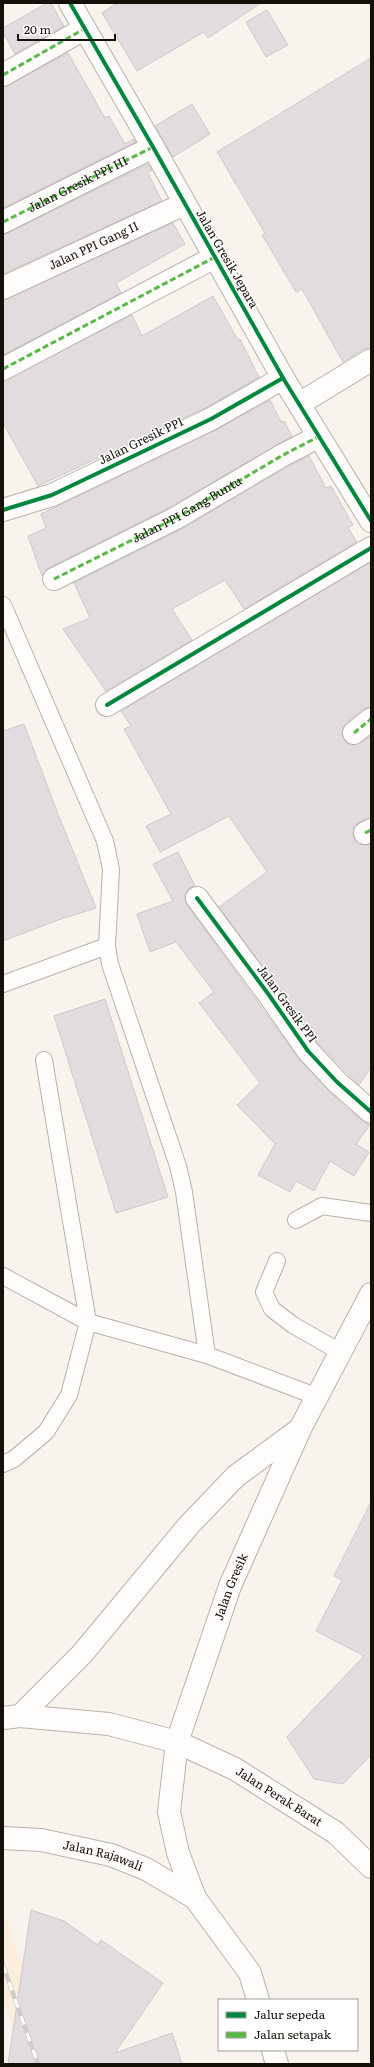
<svg xmlns="http://www.w3.org/2000/svg" width="374" height="2067" font-family="Literata,serif">
  <style>
    .built { fill: #fceedc }
    .building { fill: #e1dddf; stroke: #cecacc }
    .lines { fill: none; stroke-linecap: round; stroke-linejoin: round }
    .lane-casing { stroke: #b8b2ac; stroke-width: 18 }
    .street-casing { stroke: #b8b2ac; stroke-width: 24 }
    .primary-casing { stroke: #b8b2ac; stroke-width: 24 }
    .highway-casing { stroke: #b8b2ac; stroke-width: 24 }
    .lane { stroke: #fefdfc; stroke-width: 16 }
    .street { stroke: #fefdfc; stroke-width: 22 }
    .primary { stroke: #fefdfc; stroke-width: 22 }
    .highway { stroke: #fefdfc; stroke-width: 22 }
    .rail-casing { stroke: #cecdca; stroke-width: 4.5 }
    .rail { stroke: #fff; stroke-width: 3; stroke-dasharray: 9; stroke-linecap: butt }
    .quiet { stroke: #58b947; stroke-width: 3; stroke-dasharray: 6 3; stroke-linecap: butt }
    .cycleway-casing { stroke: #fff; stroke-width: 6 }
    .cycleway { stroke: #00873e; stroke-width: 4 }
    .labels { text-anchor: middle; stroke-width: 3; stroke-linejoin: round; paint-order: stroke }
    .street-label { font-size: 12px; fill: #151009; stroke: #fff }
  </style>
  <rect width="100%" height="100%" fill="#f9f3ed"/>
  <path class="built" d="M 3,1909 L 57,2064 L 25,2064 L 3,2002 Z"/>
  <g class="building">
    <path d="M 47,3 L 51,3 L 64,26 L 15,54 L 3,32 L 3,28 Z"/>
    <path d="M 117,3 L 261,3 L 208,38 L 204,32 L 137,71 L 102,13 Z"/>
    <path d="M 267,10 L 288,45 L 266,57 L 246,22 Z"/>
    <path d="M 68,53 L 105,118 L 109,116 L 125,144 L 134,139 L 136,142 L 3,208 L 3,88 Z"/>
    <path d="M 371,58 L 371,348 L 364,349 L 343,362 L 302,289 L 296,292 L 262,235 L 265,233 L 217,152 Z"/>
    <path d="M 192,104 L 210,134 L 173,157 L 155,126 Z"/>
    <path d="M 148,164 L 152,170 L 148,173 L 162,201 L 3,274 L 3,235 Z"/>
    <path d="M 173,223 L 185,244 L 116,283 L 121,293 L 3,355 L 3,300 Z"/>
    <path d="M 213,296 L 238,340 L 240,339 L 259,377 L 205,408 L 38,486 L 3,423 L 3,381 L 132,315 L 142,336 Z"/>
    <path d="M 270,400 L 281,422 L 284,421 L 292,436 L 170,507 L 48,568 L 42,576 L 28,536 L 46,528 L 41,514 L 216,430 Z"/>
    <path d="M 309,456 L 326,488 L 331,486 L 353,525 L 348,528 L 357,542 L 244,609 L 225,580 L 172,609 L 192,640 L 106,691 L 63,629 L 90,618 L 74,583 L 182,529 L 289,466 Z"/>
    <path d="M 369,563 L 371,566 L 371,707 L 363,709 L 346,723 L 342,728 L 342,735 L 345,741 L 349,745 L 356,745 L 371,735 L 371,818 L 359,822 L 354,826 L 353,833 L 354,839 L 358,844 L 365,845 L 371,844 L 371,1067 L 359,1085 L 318,1043 L 219,907 L 267,872 L 229,816 L 160,852 L 146,826 L 171,814 L 124,729 L 131,726 L 121,711 Z"/>
    <path d="M 24,724 L 58,814 L 96,908 L 61,919 L 3,941 L 3,731 Z"/>
    <path d="M 178,852 L 195,886 L 189,888 L 185,893 L 185,900 L 187,905 L 299,1059 L 345,1107 L 363,1121 L 370,1125 L 356,1144 L 369,1152 L 354,1176 L 330,1161 L 314,1191 L 296,1181 L 290,1192 L 258,1175 L 275,1144 L 237,1105 L 260,1083 L 199,1003 L 214,992 L 176,942 L 150,952 L 137,914 L 173,901 L 153,864 Z"/>
    <path d="M 105,999 L 168,1197 L 116,1213 L 54,1016 Z"/>
    <path d="M 371,1502 L 371,1755 L 343,1784 L 314,1779 L 287,1737 L 364,1656 L 316,1631 L 342,1580 L 334,1576 Z"/>
    <path d="M 31,1910 L 64,1921 L 98,1945 L 101,1940 L 163,1983 L 115,2053 L 172,2033 L 182,2064 L 8,2064 Z"/>
  </g>
  <g class="lines">
    <g class="lane-casing">
      <g id="lane">
        <path d="M 3,605 L 105,841 L 111,869 L 107,946 L 110,964 L 178,1166 L 184,1192 L 207,1355 L 318,1397"/>
        <path d="M 3,984 L 107,946"/>
        <path d="M 296,1220 L 322,1206 L 371,1213"/>
        <path d="M 277,1261 L 264,1292 L 272,1309 L 293,1325 L 342,1353"/>
        <path d="M 3,1276 L 88,1322 L 207,1355"/>
        <path d="M 3,1464 L 14,1459 L 46,1432 L 69,1395 L 88,1322 L 44,1060"/>
      </g>
    </g>
    <g class="street-casing">
      <g id="street">
        <path d="M 70,3 L 153,147 L 283,378 L 371,521"/>
        <path d="M 3,75 L 84,29"/>
        <path d="M 3,222 L 153,147"/>
        <path id="s1" d="M 3,288 L 184,204"/>
        <path d="M 3,369 L 215,257"/>
        <path d="M 299,404 L 371,360"/>
        <path d="M 3,510 L 52,495 L 211,419 L 283,378"/>
        <path id="s2" d="M 54,579 L 176,518 L 283,455 L 318,437"/>
        <path d="M 107,705 L 371,548"/>
        <path d="M 354,733 L 371,719"/>
        <path d="M 365,833 L 371,830"/>
        <path d="M 197,898 L 269,995 L 308,1051 L 337,1082 L 371,1112"/>
      </g>
    </g>
    <g class="primary-casing">
      <g id="primary">
        <path d="M 3,1718 L 20,1716 L 109,1724 L 177,1742"/>
        <path id="s3" d="M 3,1838 L 41,1840 L 111,1855 L 146,1869 L 195,1898"/>
      </g>
    </g>
    <g class="highway-casing">
      <g id="highway">
        <path d="M 20,1716 L 82,1654 L 189,1525 L 236,1476 L 300,1429"/>
        <path id="s4" d="M 177,1742 L 235,1769 L 336,1833 L 371,1867"/>
        <path id="s5" d="M 258,2000 L 250,1973 L 195,1898 L 178,1853 L 169,1812 L 177,1742 L 230,1586 L 300,1429 L 371,1294"/>
        <path d="M 273,2050 L 277,2064"/>
      </g>
    </g>
    <use href="#lane" class="lane"/>
    <use href="#street" class="street"/>
    <use href="#primary" class="primary"/>
    <use href="#highway" class="highway"/>
    <g class="rail-casing">
      <path id="rail" d="M 3,1965 L 38,2064"/>
    </g>
    <use href="#rail" class="rail"/>
    <g class="quiet">
      <path d="M 3,75 L 84,29"/>
      <path id="s6" d="M 3,222 L 153,147"/>
      <path d="M 3,369 L 215,257"/>
      <path d="M 54,579 L 176,518 L 283,455 L 318,437"/>
      <path d="M 354,733 L 371,719"/>
      <path d="M 365,833 L 371,830"/>
    </g>
    <g class="cycleway-casing">
      <g id="cycleway">
        <path d="M 70,3 L 153,147 L 283,378 L 371,521"/>
        <path d="M 3,510 L 52,495 L 211,419 L 283,378"/>
        <path d="M 107,705 L 371,548"/>
        <path d="M 197,898 L 269,995 L 308,1051 L 337,1082 L 371,1112"/>
      </g>
    </g>
    <use href="#cycleway" class="cycleway"/>
  </g>
  <g class="labels">
    <g class="street-label">
      <text dy="4" stroke="none"><textPath href="#s6" startOffset="84">Jalan Gresik PPI III</textPath></text>
      <text dy="4" stroke="none"><textPath href="#s1" startOffset="100">Jalan PPI Gang II</textPath></text>
      <text transform="translate(227 259) rotate(60)" y="4">Jalan Gresik Jepara</text>
      <text transform="translate(141 441) rotate(-26)" y="4">Jalan Gresik PPI</text>
      <text dy="4" stroke="none"><textPath href="#s2" startOffset="150">Jalan PPI Gang Buntu</textPath></text>
      <text transform="translate(287 1004) rotate(54)" y="4">Jalan Gresik PPI</text>
      <text dy="4" stroke="none"><textPath href="#s5" startOffset="446">Jalan Gresik</textPath></text>
      <text dy="4" stroke="none"><textPath href="#s4" startOffset="116">Jalan Perak Barat</textPath></text>
      <text dy="4" stroke="none"><textPath href="#s3" startOffset="102">Jalan Rajawali</textPath></text>
    </g>
  </g>
  <rect width="374" height="2067" fill="none" stroke="#151009" stroke-width="8"/>
  <rect x="218" y="1999" width="140" height="52" fill="#ffffff" stroke="#a19f9d"/>
  <rect x="226" y="2012" width="20" height="6" fill="#00873e" stroke="#a19f9d"/>
  <text x="254" y="2019" font-size="12" fill="#151009">Jalur sepeda</text>
  <rect x="226" y="2032" width="20" height="6" fill="#58b947" stroke="#a19f9d"/>
  <text x="254" y="2039" font-size="12" fill="#151009">Jalan setapak</text>
  <path d="M18 34v6h97v-6" fill="none" stroke="#151009" stroke-width="2"/>
  <text x="24" y="34" font-size="12" fill="#151009" stroke="#ffffff" stroke-width="3" paint-order="stroke">20 m</text>
</svg>
